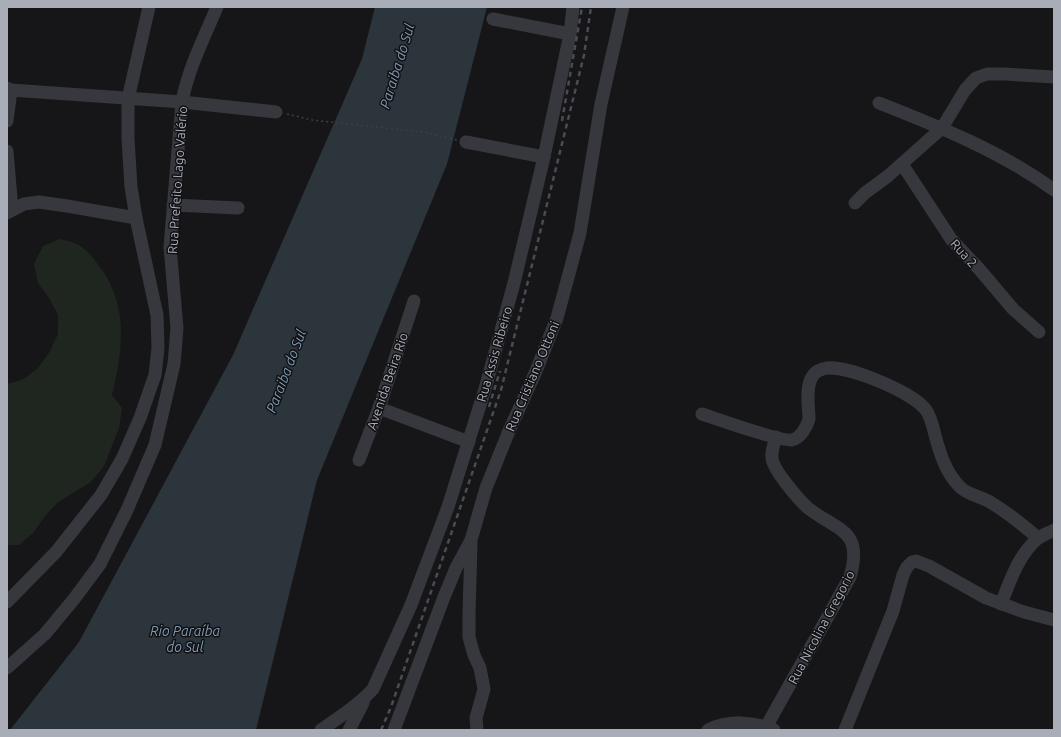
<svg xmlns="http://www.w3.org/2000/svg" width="1061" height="737" font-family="Ubuntu,sans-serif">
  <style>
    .green { fill: #1e261f }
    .water { fill: #2c353c }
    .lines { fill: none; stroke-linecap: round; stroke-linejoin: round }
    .path { stroke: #3d3f44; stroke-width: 1.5; stroke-dasharray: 2 3; stroke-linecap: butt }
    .minor { stroke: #37383d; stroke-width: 13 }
    .rail { stroke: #4a4c52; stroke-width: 2.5; stroke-dasharray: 5 4; stroke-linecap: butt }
    .labels { text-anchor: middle; stroke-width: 3; stroke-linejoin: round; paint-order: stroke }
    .street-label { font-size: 13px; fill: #a8adb8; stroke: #111113 }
    .water-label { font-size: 14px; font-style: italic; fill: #7f9bb3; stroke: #111113 }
  </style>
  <rect width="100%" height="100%" fill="#161618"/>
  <path class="green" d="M 60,239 C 65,240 72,242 77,244 C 86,249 94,258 99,266 C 129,304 123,351 112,395 L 122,408 L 119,428 L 104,466 L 91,482 L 58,502 L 45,516 L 34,532 L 19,545 L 7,545 L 7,384 L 22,380 L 37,369 L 49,353 L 58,334 L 58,315 L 49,298 L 38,283 L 34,264 L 43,246 Z"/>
  <path class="water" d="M 375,7 L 487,7 L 447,164 L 317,480 L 256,730 L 10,730 L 79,642 L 233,355 L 362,59 Z"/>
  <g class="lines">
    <path class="path" d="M 287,114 L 312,120 L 424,132 L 457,140"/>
    <g class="minor">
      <path d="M 493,19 L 570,34"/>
      <path d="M 7,88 L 11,90 L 182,102 L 276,112"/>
      <path d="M 879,103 C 940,127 1002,152 1054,190"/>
      <path d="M 7,121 L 11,90"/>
      <path d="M 466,142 L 544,157"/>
      <path d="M 7,151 L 12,210"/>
      <path d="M 902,164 L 951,239 L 980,270 L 1013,309 L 1039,332"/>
      <path d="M 855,203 L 865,193 L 888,176 L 942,128 L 965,90 L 976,78 L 987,74 L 1004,74 L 1054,77"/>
      <path d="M 173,205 L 238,208"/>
      <path d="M 7,213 L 24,204 L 39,202 L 67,206 L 136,218"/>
      <path d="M 379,408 L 469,442"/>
      <path d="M 702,414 C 717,419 781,442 792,440 C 801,438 807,426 809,419 C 809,407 805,388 812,377 C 815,371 821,369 827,368 C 849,366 913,392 926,410 C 931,417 933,427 935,435 C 940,454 946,473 960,487 C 968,495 980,496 990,502 C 1007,512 1023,525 1038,538"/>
      <path d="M 359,460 L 379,408 L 414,301"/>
      <path d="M 471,543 L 469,615 L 469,637 L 474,655 L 480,668 L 484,689 L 476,718 L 477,730"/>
      <path d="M 7,602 L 56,552 L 101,495 L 122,459 L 140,418 L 155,375 L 158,348 L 157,315 L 136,218 L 131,187 L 128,139 L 128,99 L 149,7"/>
      <path d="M 1001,604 C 1010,581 1018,556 1037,539 C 1042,535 1049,533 1054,530"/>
      <path d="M 7,668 L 45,634 L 74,599 L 100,564 L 127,510 L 155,445 L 174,364 L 177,328 L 170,247 L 182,102 C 188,69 204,38 217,7"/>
      <path d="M 766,727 L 850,577 C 864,529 837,531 808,508 C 799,500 773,470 772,458 C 771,451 774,444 776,437"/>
      <path d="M 321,730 C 339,717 358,706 373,689 L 411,605 L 448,507 L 485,389 L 514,283 L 544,157 L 570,34 L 573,7"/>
      <path d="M 349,730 L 363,703"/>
      <path d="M 394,730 L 444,597 L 456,568 L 471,540 L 486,488 L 509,431 L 536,371 L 557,318 L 580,233 L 601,104 L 623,7"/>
      <path d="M 708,730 C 728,720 753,721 774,730"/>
      <path d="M 845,730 L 893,611 L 903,575 L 907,567 L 912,562 L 916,561 L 929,566 L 986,598 L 1024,612 L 1054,620"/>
    </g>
    <g class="rail">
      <path d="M 562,121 L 582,7"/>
      <path d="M 489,407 L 500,371"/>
      <path d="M 381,730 L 391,707 L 501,390 L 584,55 L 591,7"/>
    </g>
  </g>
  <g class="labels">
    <g class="street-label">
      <text transform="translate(177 180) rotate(-86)" y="5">Rua Prefeito Lago Valério</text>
      <text transform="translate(964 253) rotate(48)" y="5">Rua 2</text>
      <text transform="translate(494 354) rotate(-74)" y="5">Rua Assis Ribeiro</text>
      <text transform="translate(532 376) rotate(-67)" y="5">Rua Cristiano Ottoni</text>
      <text transform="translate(387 381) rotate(-71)" y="5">Avenida Beira Rio</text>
      <text transform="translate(821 627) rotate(-62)" y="5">Rua Nicolina Gregorio</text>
    </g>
    <g class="water-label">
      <text transform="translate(397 66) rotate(-73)" y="5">Paraiba do Sul</text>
      <text transform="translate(286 371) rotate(-69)" y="5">Paraiba do Sul</text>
      <text x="185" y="636">Rio Paraíba<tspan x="185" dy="16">do Sul</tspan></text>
    </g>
  </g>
  <rect width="1061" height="737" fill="none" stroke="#a8adb8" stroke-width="16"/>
</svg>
